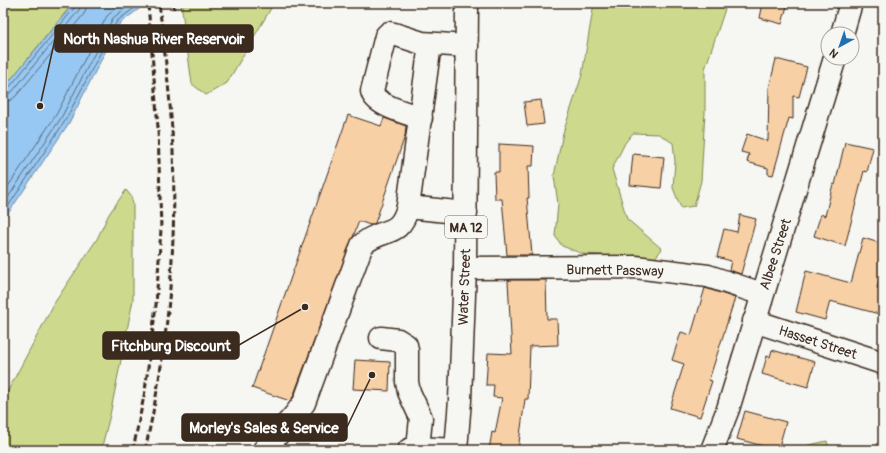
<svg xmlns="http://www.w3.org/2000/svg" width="886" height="453" font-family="Pangolin,sans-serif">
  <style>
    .green { fill: #cdda8d; stroke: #848256 }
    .water { fill: #96c8f3; stroke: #72899e }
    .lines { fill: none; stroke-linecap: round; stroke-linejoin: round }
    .shore { stroke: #5f6973; stroke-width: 1 }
    .building { fill: #f7d0a6; stroke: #3b2a1e }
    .minor-casing { stroke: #3b2a1e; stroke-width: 25 }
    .highway-casing { stroke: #3b2a1e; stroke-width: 25 }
    .minor { stroke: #f6f6f2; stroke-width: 22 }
    .highway { stroke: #f6f6f2; stroke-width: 22 }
    .rail { stroke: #3b2a1e; stroke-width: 3; stroke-dasharray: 6 3; stroke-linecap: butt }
    .labels { text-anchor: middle; stroke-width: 3; stroke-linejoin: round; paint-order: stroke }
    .shield { fill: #f6f6f2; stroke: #73675e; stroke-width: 1 }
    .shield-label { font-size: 13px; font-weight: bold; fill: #3b2a1e }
    .street-label { font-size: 14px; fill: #3b2a1e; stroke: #f6f6f2 }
    .leader { fill: none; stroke: #3b2a1e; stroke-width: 1.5 }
    .callout-dot { fill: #3b2a1e; stroke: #f6f6f2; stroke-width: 1.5 }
    .callout { fill: #3b2a1e; stroke: #3b2a1e; stroke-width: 1.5 }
    .callout-label { font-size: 15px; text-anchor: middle; font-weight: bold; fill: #fff }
  </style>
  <rect width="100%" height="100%" fill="#f6f6f2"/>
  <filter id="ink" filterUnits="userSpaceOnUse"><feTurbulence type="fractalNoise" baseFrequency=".025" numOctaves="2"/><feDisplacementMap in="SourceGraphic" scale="8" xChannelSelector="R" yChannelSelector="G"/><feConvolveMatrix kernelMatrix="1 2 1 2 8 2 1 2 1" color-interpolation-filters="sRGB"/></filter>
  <g filter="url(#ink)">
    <g class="green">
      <path d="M 3,3 L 70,3 L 69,8 L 3,89 Z"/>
      <path d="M 181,3 L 274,3 L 227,83 L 206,95 L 192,84 Z"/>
      <path d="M 594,3 L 727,3 L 705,69 L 705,112 L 701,181 L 694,206 L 681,208 L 673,188 L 675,161 L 673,143 L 659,134 L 633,133 L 625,143 L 612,169 L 627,219 L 662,249 L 655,258 L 583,254 L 562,246 L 555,236 L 558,204 L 554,176 L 563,133 L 582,75 Z"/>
      <path d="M 126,190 L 131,196 L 133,204 L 133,300 L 110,415 L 101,450 L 3,450 L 3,400 L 55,302 L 97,239 L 109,214 Z"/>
      <path d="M 827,441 L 829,450 L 800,450 L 805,446 Z"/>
    </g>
    <path class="water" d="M 74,3 L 147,3 L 120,23 L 69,123 L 3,221 L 3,89 Z"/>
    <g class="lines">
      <g class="shore">
        <path d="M 3,91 L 8,89 L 75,7 L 76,3"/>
        <path d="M 3,96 L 12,92 L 79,10 L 82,3"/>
        <path d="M 3,102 L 11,100 L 16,96 L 84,14 L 88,3"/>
        <path d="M 3,194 L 56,115 L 107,16 L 122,3"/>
        <path d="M 3,205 L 61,118 L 113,18 L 132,3"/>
        <path d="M 3,214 L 65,121 L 117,21 L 141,3"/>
      </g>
    </g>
    <g class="building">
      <path d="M 763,3 L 777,3 L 787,6 L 782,24 L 760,18 Z"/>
      <path d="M 776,59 L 807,67 L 799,97 L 793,96 L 793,119 L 789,118 L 773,175 L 768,174 L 768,168 L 747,162 L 749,154 L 741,152 L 747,134 L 768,141 L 769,88 Z"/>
      <path d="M 541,100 L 544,124 L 527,126 L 524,102 Z"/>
      <path d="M 348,115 L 381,126 L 384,118 L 406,126 L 405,136 L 375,223 L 370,225 L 359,221 L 293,397 L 290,401 L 252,388 Z"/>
      <path d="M 845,142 L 873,148 L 867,172 L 864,171 L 845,246 L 814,236 L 821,214 L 825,216 L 833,184 L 835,185 Z"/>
      <path d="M 499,144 L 534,146 L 533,166 L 528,166 L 529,198 L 527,198 L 532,255 L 507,255 L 502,199 L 495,199 L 494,172 L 499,172 Z"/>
      <path d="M 633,154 L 664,157 L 661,188 L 630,185 Z"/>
      <path d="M 740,215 L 756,219 L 741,274 L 729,270 L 731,261 L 717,257 L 724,229 L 737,232 Z"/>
      <path d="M 863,238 L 883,244 L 883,266 L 877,288 L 883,289 L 883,315 L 830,301 L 825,320 L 796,312 L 806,271 L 851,283 Z"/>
      <path d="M 510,280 L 546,280 L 547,319 L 557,319 L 558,345 L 530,346 L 528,399 L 525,399 L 518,450 L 489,450 L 492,432 L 495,433 L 502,398 L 493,397 L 494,385 L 486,385 L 488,353 L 512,354 L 508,281 Z"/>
      <path d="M 705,288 L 735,298 L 709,380 L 712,381 L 700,417 L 670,408 L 684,364 L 672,360 L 681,332 L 691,335 Z"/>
      <path d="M 772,350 L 815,362 L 808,387 L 762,374 L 767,356 L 770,357 Z"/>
      <path d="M 355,360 L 390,362 L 389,391 L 353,389 Z"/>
      <path d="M 745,411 L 786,422 L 778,450 L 737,439 Z"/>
    </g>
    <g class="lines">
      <g class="minor-casing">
        <g id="minor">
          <path d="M 842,34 L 851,3"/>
          <path d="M 430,44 L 408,207 L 466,213"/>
          <path d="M 421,118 C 407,113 374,105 372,91 L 386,36 L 389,33 L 394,34 L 422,43 L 467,46"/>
          <path d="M 465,268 L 635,267 L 708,276 L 762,294"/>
          <path d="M 754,321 L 883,363"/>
          <path d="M 381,338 L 398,340 L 406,345 L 407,350 L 407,382 L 409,392 L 421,418 L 418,448"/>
          <path d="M 264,450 L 294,416 L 304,403 L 362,245 C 382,226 399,240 408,207"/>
          <path d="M 409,450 L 418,448 L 456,450"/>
          <path d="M 712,450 L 728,409 L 835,58"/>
        </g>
      </g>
      <g class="highway-casing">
        <path id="highway" d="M 456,450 L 460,400 L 465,268 L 467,3"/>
      </g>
      <use href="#minor" class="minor"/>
      <use href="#highway" class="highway"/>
      <g class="rail">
        <path d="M 173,3 L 174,9"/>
        <path d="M 133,450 L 145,391 L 156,305 L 161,229 L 158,128 L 148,3"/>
        <path d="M 145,450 C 169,346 178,237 172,130 C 169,88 164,45 159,3"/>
      </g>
    </g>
  </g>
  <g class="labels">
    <rect class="shield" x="445" y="216" width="42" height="22" rx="3"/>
    <g class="shield-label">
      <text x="466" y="232">MA 12</text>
    </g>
    <g class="street-label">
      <text transform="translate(775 254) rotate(-72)" y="5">Albee Street</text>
      <text transform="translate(615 270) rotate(1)" y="5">Burnett Passway</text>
      <text transform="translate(464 287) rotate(-88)" y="5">Water Street</text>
      <text transform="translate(818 342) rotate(18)" y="5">Hasset Street</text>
    </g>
  </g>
  <path class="leader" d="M40 106L55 39M305 307L239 345M372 375L347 427"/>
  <g class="callout-dot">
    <circle cx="40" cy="106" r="4"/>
    <circle cx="305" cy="307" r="4"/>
    <circle cx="372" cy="375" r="4"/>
  </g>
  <g class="callout">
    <rect x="55" y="25" width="198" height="27" rx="4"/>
    <rect x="103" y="332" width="136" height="27" rx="4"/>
    <rect x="182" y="414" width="165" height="27" rx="4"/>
  </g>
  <g class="callout-label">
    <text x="154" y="44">North Nashua River Reservoir</text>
    <text x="171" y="351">Fitchburg Discount</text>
    <text x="264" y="433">Morley's Sales &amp; Service</text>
  </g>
  <rect width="886" height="453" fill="none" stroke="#f6f6f2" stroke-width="16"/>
  <rect x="8" y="8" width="870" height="437" fill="none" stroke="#3b2a1e" stroke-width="1.5" filter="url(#ink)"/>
  <g transform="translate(840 46) rotate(220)"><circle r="19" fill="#f6f6f2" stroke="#aba49d"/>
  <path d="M0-3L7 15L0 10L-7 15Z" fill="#1f6fb2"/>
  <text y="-6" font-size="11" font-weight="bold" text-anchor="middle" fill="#3b2a1e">N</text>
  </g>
</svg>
